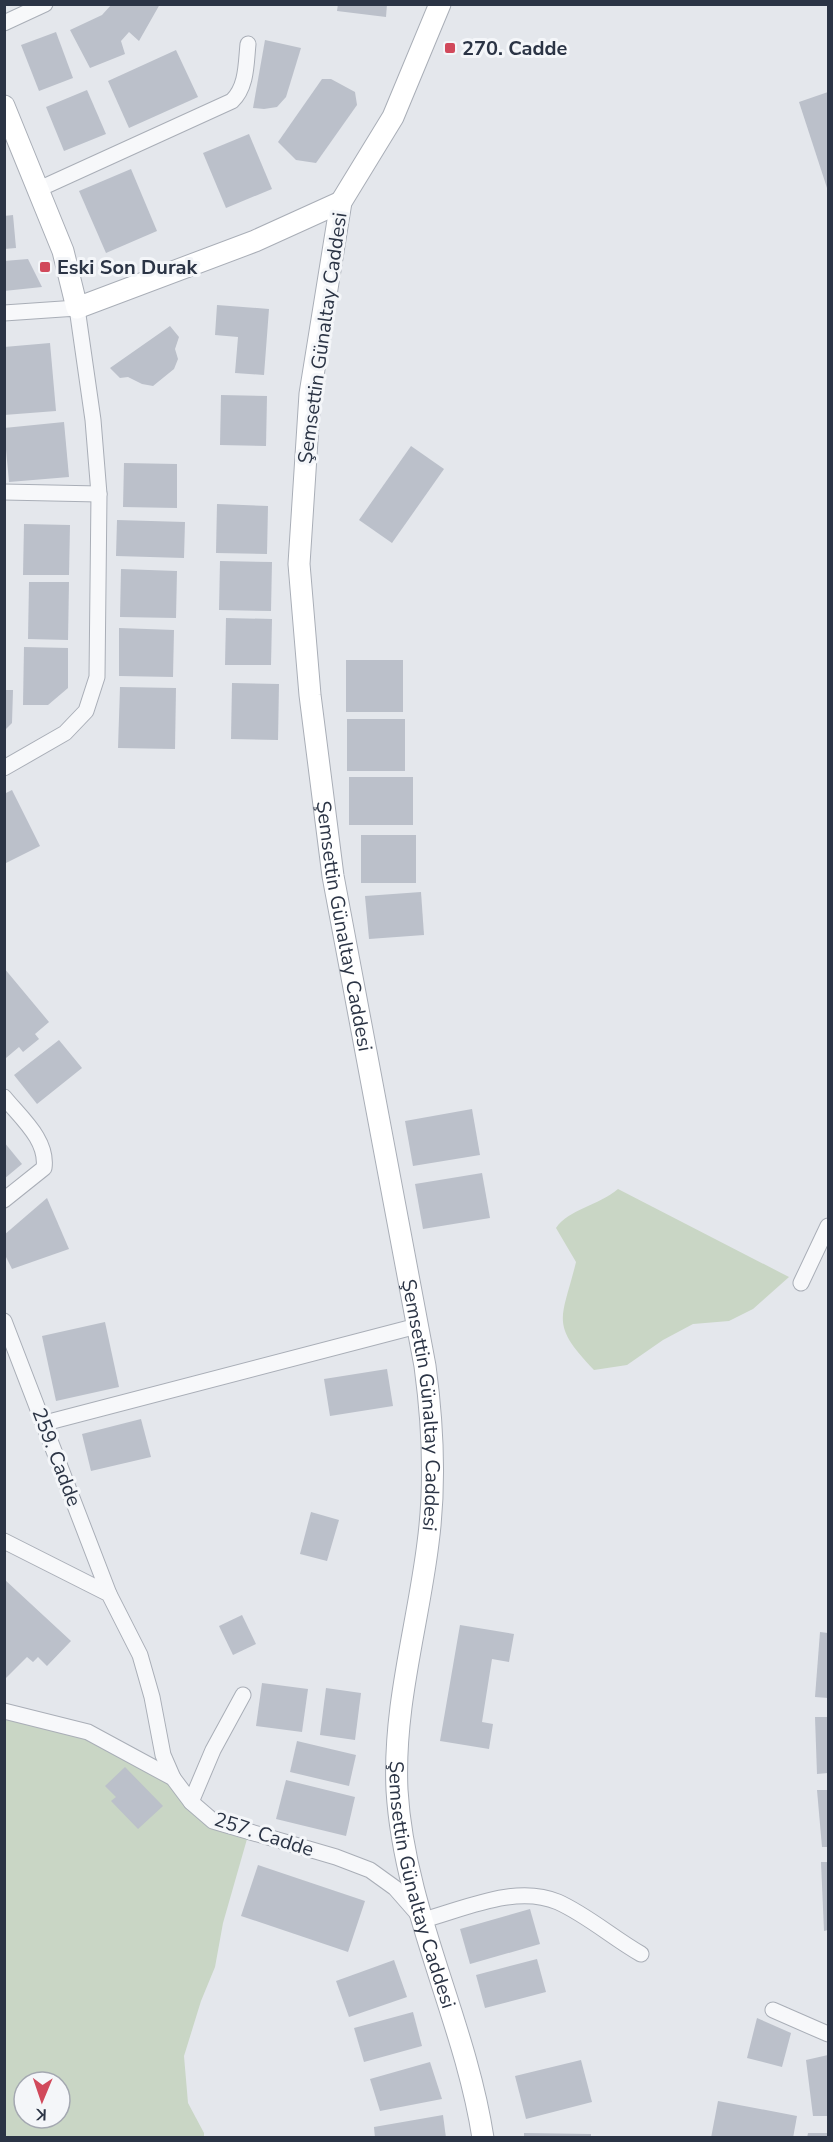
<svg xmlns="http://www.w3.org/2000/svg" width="833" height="2142" font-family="'Nunito Sans',sans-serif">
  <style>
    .green { fill: #c9d6c5; fill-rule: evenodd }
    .building { fill: #bbc0ca }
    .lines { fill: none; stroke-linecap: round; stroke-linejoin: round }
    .street-casing { stroke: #a9aeb7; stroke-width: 17 }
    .secondary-casing { stroke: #a9aeb7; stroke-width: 23 }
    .street { stroke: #f7f8fa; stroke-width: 15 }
    .secondary { stroke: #fff; stroke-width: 21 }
    .poi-dot { fill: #d1495b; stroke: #f4f6f9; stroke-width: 2 }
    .labels { text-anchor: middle; stroke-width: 6; stroke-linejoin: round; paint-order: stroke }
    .poi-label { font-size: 20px; font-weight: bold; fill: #2b3445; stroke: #f4f6f9; text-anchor: start }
    .street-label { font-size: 20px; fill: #2b3445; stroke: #f4f6f9 }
  </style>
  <rect width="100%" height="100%" fill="#e4e7ec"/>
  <g class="green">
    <path d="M 618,1189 L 789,1277 L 753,1309 L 729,1321 L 693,1324 L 663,1340 L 627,1365 L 594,1370 C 549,1323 562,1320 576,1262 L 556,1228 C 569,1209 598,1206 618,1189 Z"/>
    <path d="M 4,1711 L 88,1732 L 173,1778 L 191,1802 L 249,1832 L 223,1923 L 215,1967 L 201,2001 L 184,2056 L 188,2103 L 204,2133 L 204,2137 L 5,2137 ZM 24,2082 L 60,2082 L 60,2118 L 24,2118 Z"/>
  </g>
  <g class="building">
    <path d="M 112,4 L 160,4 L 139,41 L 129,32 L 121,41 L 125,54 L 90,68 L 70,30 L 102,15 Z"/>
    <path d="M 338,4 L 387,4 L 386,17 L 337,11 Z"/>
    <path d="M 56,32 L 73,78 L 39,91 L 21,45 Z"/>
    <path d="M 265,40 L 301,48 L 286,97 L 277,107 L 264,109 L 253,108 Z"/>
    <path d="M 176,50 L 198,97 L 129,128 L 108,81 Z"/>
    <path d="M 322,79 L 331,79 L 355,92 L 357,105 L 316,163 L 296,160 L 278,142 Z"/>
    <path d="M 87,90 L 106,134 L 64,151 L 46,107 Z"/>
    <path d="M 828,92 L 828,191 L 799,102 Z"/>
    <path d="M 249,134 L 272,189 L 226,208 L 203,153 Z"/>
    <path d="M 131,169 L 157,231 L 106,253 L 79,191 Z"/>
    <path d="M 13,215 L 16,248 L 4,249 L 4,216 Z"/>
    <path d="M 28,259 L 42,287 L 4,291 L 4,261 Z"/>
    <path d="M 217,305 L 269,309 L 264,375 L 235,373 L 238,337 L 215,335 Z"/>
    <path d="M 170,326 L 179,337 L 175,349 L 178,359 L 174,369 L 153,386 L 142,384 L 128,377 L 120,378 L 110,368 Z"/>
    <path d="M 50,343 L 56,411 L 4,415 L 4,347 Z"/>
    <path d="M 221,395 L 267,396 L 266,446 L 220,445 Z"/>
    <path d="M 64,422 L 69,477 L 9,482 L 4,428 Z"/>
    <path d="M 411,446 L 444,469 L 392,543 L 359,520 Z"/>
    <path d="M 124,463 L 177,464 L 177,508 L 123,507 Z"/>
    <path d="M 217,504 L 268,506 L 267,554 L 216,553 Z"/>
    <path d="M 117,520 L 185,522 L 184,558 L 116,556 Z"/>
    <path d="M 24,524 L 70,525 L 69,575 L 23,575 Z"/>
    <path d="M 220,561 L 272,562 L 271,611 L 219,610 Z"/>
    <path d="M 121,569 L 177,571 L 176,618 L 120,617 Z"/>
    <path d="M 29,582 L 69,582 L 68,640 L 28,639 Z"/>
    <path d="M 226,618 L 272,619 L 271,665 L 225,665 Z"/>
    <path d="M 119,628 L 174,630 L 173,677 L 119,676 Z"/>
    <path d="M 24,647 L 68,648 L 68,688 L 48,705 L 23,705 Z"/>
    <rect x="346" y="660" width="57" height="52"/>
    <path d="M 232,683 L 279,684 L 278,740 L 231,739 Z"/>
    <path d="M 120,687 L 176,688 L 175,749 L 118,748 Z"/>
    <path d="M 5,690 L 13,690 L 12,723 L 5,730 Z"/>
    <rect x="347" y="719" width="58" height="52"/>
    <rect x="349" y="777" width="64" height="48"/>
    <path d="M 12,790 L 40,846 L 4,864 L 4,794 Z"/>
    <rect x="361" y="835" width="55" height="48"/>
    <path d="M 421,892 L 424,935 L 369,939 L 365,896 Z"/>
    <path d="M 4,968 L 49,1022 L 35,1034 L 39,1039 L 23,1052 L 19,1047 L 6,1058 Z"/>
    <path d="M 59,1040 L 82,1068 L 37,1104 L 14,1075 Z"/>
    <path d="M 472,1109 L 480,1155 L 413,1166 L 405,1121 Z"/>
    <path d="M 4,1142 L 22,1164 L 4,1179 Z"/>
    <path d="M 482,1173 L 490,1218 L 423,1229 L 415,1184 Z"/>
    <path d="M 47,1198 L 69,1249 L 12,1269 L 4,1253 L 4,1235 Z"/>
    <path d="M 105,1322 L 119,1387 L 56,1401 L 42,1336 Z"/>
    <path d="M 387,1369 L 393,1406 L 330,1416 L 324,1379 Z"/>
    <path d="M 141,1419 L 151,1457 L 91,1471 L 82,1434 Z"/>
    <path d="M 311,1512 L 339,1520 L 327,1561 L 300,1554 Z"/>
    <path d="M 4,1579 L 71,1641 L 47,1666 L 38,1657 L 33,1662 L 27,1657 L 4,1680 Z"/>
    <path d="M 242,1615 L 256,1644 L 233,1655 L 219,1626 Z"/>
    <path d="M 460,1625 L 514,1634 L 509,1662 L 492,1659 L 482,1722 L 493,1724 L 489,1749 L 440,1741 Z"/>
    <path d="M 820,1632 L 828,1633 L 828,1698 L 815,1697 Z"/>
    <path d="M 262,1683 L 308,1689 L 302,1732 L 256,1726 Z"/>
    <path d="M 326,1688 L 361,1693 L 355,1740 L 320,1735 Z"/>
    <path d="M 815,1717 L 828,1717 L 828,1773 L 817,1774 Z"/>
    <path d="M 297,1741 L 356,1755 L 349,1786 L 290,1772 Z"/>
    <path d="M 125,1767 L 163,1806 L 138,1829 L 111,1801 L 116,1797 L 105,1786 Z"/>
    <path d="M 286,1780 L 355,1797 L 346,1836 L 276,1819 Z"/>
    <path d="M 817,1790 L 828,1790 L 828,1847 L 822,1847 Z"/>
    <path d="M 821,1862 L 828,1862 L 828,1930 L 824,1931 Z"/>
    <path d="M 258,1865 L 365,1901 L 348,1952 L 241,1916 Z"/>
    <path d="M 530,1909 L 540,1944 L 470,1964 L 460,1929 Z"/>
    <path d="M 537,1959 L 546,1992 L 485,2008 L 476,1975 Z"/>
    <path d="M 394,1960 L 407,1997 L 349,2017 L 336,1981 Z"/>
    <path d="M 413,2012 L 422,2046 L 364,2062 L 354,2028 Z"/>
    <path d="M 757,2018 L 791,2033 L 782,2067 L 747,2058 Z"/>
    <path d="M 828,2055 L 828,2116 L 813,2116 L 806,2060 Z"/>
    <path d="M 581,2060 L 592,2102 L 526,2119 L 515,2076 Z"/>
    <path d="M 430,2062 L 442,2099 L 380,2111 L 370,2079 Z"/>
    <path d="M 718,2101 L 797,2116 L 793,2138 L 711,2138 Z"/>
    <path d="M 443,2115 L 446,2138 L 375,2138 L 374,2127 Z"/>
    <path d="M 524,2133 L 591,2134 L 591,2138 L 524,2138 Z"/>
    <path d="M 808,2133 L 828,2133 L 828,2138 L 807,2138 Z"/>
  </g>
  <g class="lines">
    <g class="street-casing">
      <g id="street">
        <path d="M 4,23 L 45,4"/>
        <path d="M 39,189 L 232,101 C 247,87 246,63 248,44"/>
        <path d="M 4,313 L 77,308 L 93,420 L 99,494 L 97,677 L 86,711 L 65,733 L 4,768"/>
        <path d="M 4,492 L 99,494"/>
        <path d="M 4,1097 C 21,1118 48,1140 44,1168 L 4,1200"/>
        <path d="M 801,1283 L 828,1226"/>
        <path d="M 4,1321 L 109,1594"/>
        <path d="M 45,1423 L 417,1326"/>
        <path d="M 4,1541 L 109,1594 L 140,1655 L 152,1697 L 163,1755 L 173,1778"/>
        <path d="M 4,1711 L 88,1732 L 173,1778 L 191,1802 L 213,1821 L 336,1857 L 370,1870 L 395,1888 L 423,1920 C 464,1909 516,1884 558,1902 C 587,1915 613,1938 641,1954"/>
        <path d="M 191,1802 L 213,1750 L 243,1695"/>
        <path d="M 773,2010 L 828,2034"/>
      </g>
    </g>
    <g class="secondary-casing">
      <g id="secondary">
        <path id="s1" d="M 440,4 L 393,117 L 341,202 L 310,394 L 299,564 L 310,695 L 333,876 L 425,1366 C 433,1425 436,1483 428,1543 C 418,1625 393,1706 397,1790 C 404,1910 465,2020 483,2138"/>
        <path d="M 4,106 L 63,251 L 77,308 L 255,241 L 341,202"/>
      </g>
    </g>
    <use href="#street" class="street"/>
    <use href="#secondary" class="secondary"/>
  </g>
  <g class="poi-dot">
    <rect x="444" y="42" width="12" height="12" rx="3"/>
    <rect x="39" y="261" width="12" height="12" rx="3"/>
  </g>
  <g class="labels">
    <g class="poi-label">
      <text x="462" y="55">270. Cadde</text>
      <text x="57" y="274">Eski Son Durak</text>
    </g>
    <g class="street-label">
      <text transform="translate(322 338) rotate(-82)" y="7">Şemsettin Günaltay Caddesi</text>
      <text dy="7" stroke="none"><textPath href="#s1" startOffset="952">Şemsettin Günaltay Caddesi</textPath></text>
      <text dy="7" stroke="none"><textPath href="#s1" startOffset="1438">Şemsettin Günaltay Caddesi</textPath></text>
      <text transform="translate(57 1457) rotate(69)" y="7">259. Cadde</text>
      <text transform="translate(264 1834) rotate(18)" y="7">257. Cadde</text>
      <text dy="7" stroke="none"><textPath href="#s1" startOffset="1924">Şemsettin Günaltay Caddesi</textPath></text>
    </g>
  </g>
  <rect width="833" height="2142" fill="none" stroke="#2b3445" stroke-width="12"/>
  <g transform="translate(42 2100) rotate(182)"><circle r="28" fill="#f4f6f9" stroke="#a4a8b1" stroke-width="1.5"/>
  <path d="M0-4.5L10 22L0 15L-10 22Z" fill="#d1495b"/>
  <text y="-9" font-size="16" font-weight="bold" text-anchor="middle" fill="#2b3445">K</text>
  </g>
</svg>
